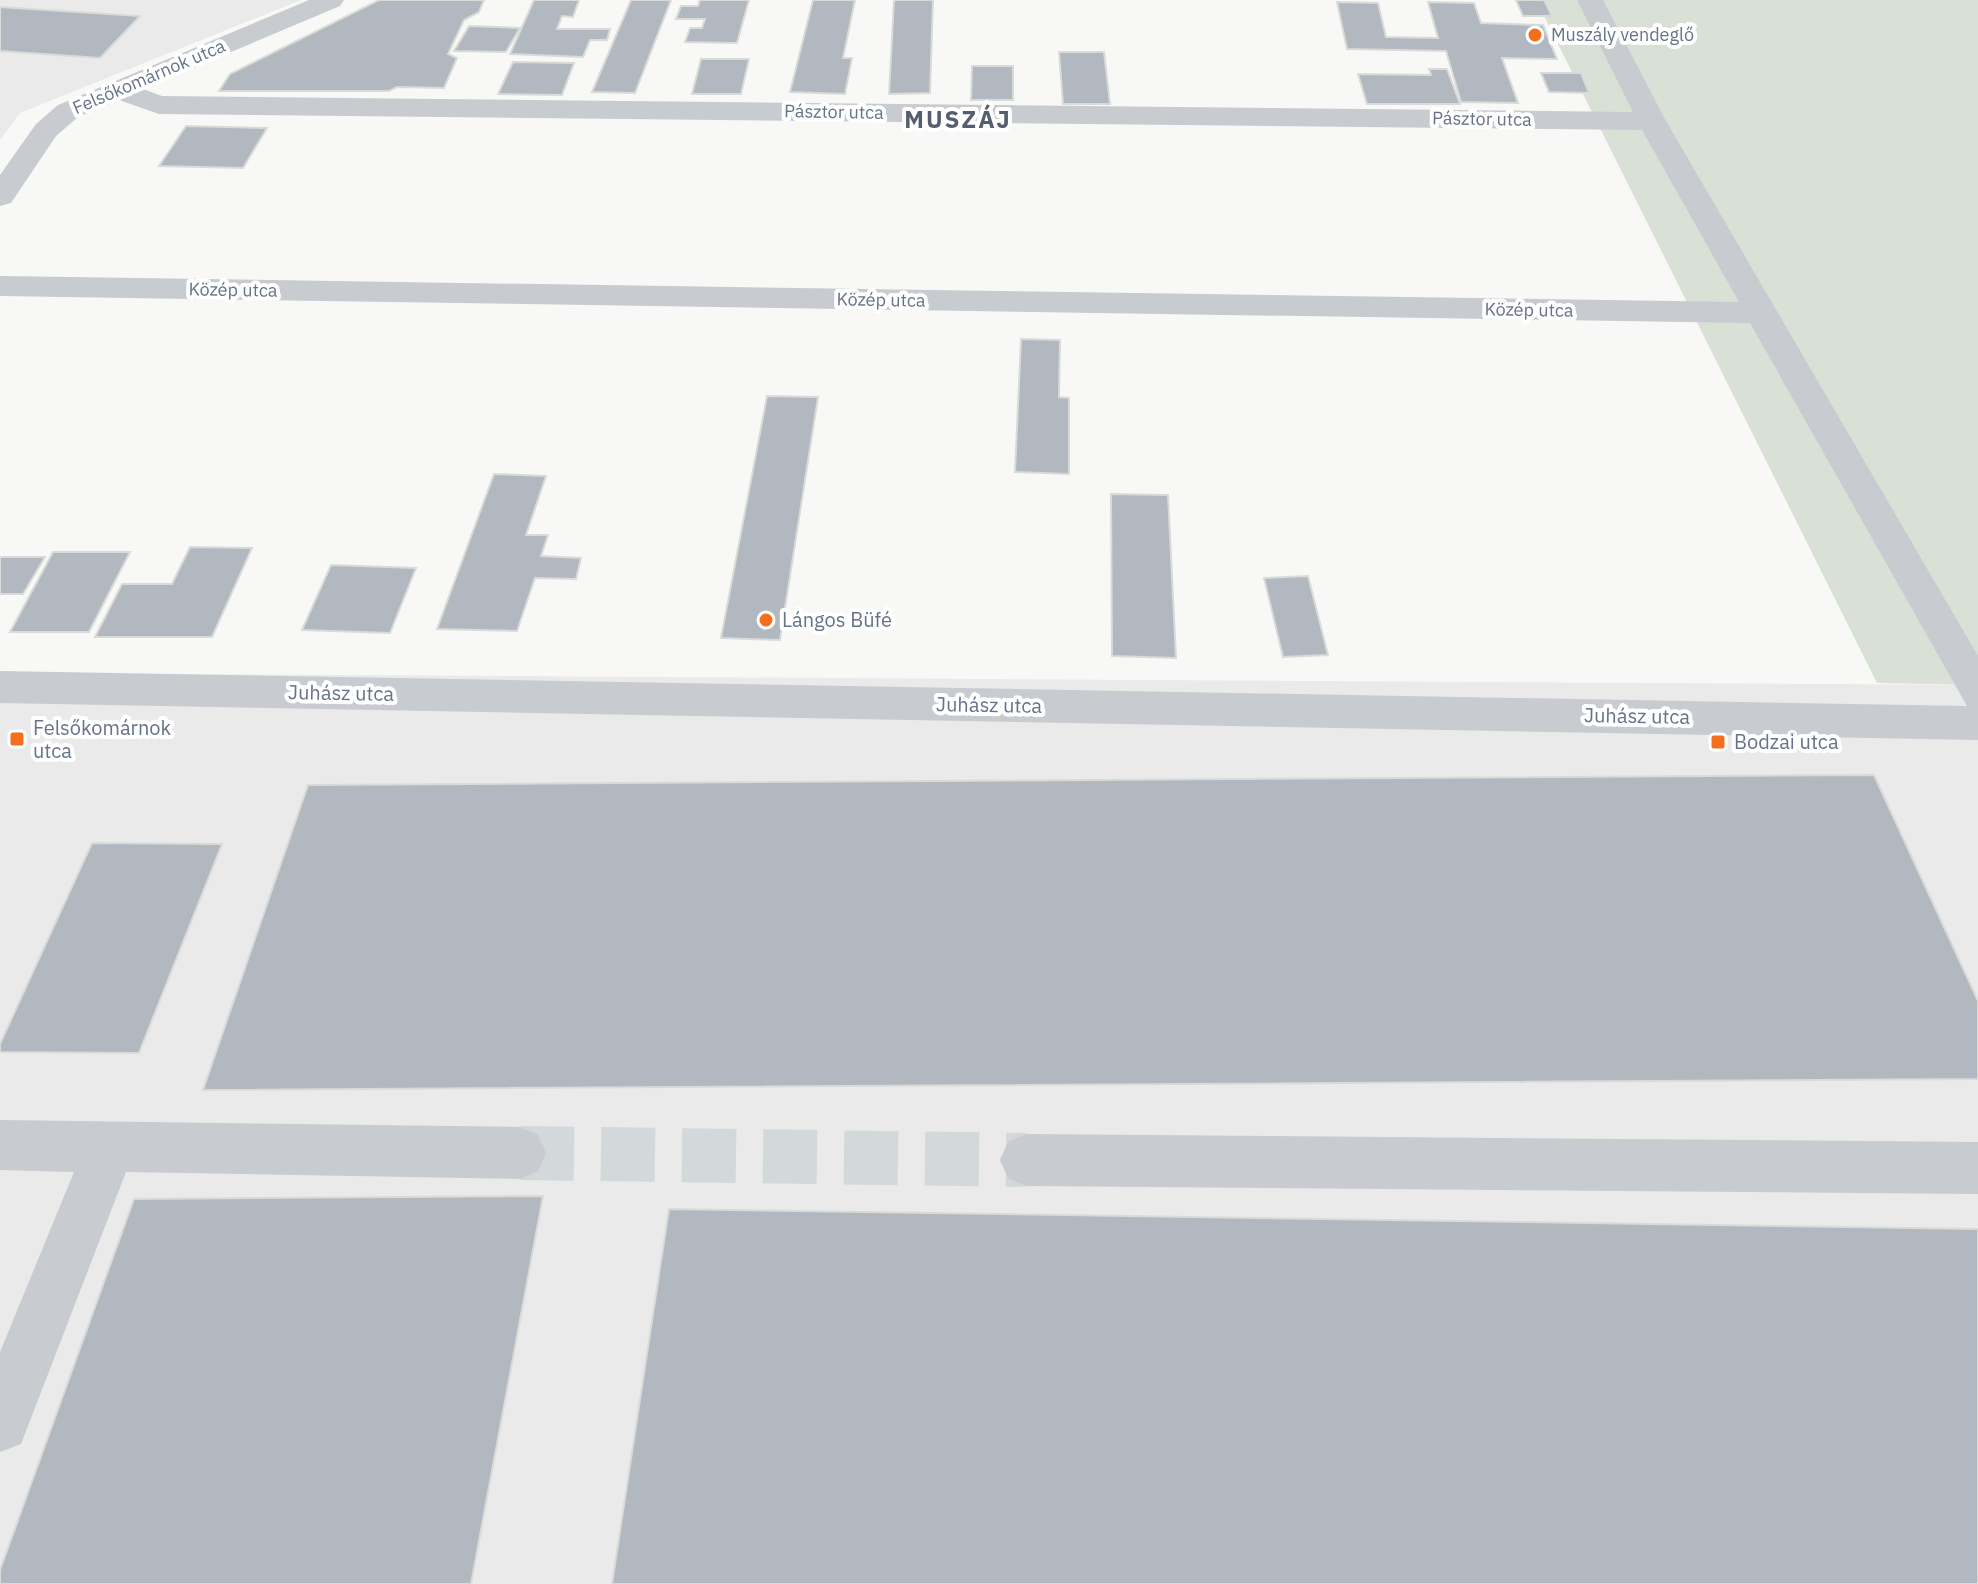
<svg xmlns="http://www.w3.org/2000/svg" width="1978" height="1584" font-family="'IBM Plex Sans',sans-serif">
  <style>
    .built { fill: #e9eae9 }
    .green { fill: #d9e1d7 }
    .building { fill: #b1b8c0; stroke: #dadbd8; stroke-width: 2 }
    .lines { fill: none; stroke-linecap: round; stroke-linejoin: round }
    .minor-tunnel { stroke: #d3d8db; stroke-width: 54; stroke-dasharray: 54 27; stroke-linecap: butt }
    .minor { fill: #c8cbd0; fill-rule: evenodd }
    .poi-dot { fill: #f46e1b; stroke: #fff; stroke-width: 3 }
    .labels { text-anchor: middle; stroke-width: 8; stroke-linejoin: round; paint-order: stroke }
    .far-poi-label { font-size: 18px; fill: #65748a; stroke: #fff; text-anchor: start }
    .far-street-label { font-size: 18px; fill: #65748a; stroke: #fff }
    .poi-label { font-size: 20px; fill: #65748a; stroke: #fff; text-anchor: start }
    .street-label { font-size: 20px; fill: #65748a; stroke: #fff }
    .far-district-label { font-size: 24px; font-weight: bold; letter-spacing: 2px; fill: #545e6e; stroke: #fff }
  </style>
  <rect width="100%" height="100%" fill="#f8f9f6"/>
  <g class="built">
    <path d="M 0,0 L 301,0 L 20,113 L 0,140 Z"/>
    <path d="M 0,673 L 1978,685 L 1978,1584 L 0,1584 Z"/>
  </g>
  <path class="green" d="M 1536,0 L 1978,0 L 1978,685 L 1877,683 Z"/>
  <g class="building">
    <path d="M 379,0 L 484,0 L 479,12 L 464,20 L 448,54 L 457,58 L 444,88 L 397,87 L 389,91 L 219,91 L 230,74 Z"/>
    <path d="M 534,0 L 579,0 L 573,17 L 562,16 L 557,29 L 610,29 L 607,40 L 590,40 L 583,57 L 510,54 Z"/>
    <path d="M 631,0 L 671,0 L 635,93 L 592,92 Z"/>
    <path d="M 700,0 L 749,0 L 737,43 L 685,42 L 690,28 L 702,28 L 705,19 L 676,19 L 681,6 L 698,6 Z"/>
    <path d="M 813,0 L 855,0 L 843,58 L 852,58 L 845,94 L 790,92 Z"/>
    <path d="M 894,0 L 933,0 L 930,93 L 889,94 Z"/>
    <path d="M 1516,0 L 1544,0 L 1552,16 L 1523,16 Z"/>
    <path d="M 1337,2 L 1378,3 L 1386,37 L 1438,38 L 1428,2 L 1474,3 L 1481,23 L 1543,25 L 1557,59 L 1502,58 L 1518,103 L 1461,102 L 1446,51 L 1347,49 Z"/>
    <path d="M 0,7 L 140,16 L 100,58 L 0,51 Z"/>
    <path d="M 469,26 L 520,28 L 506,52 L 454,51 Z"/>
    <path d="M 1059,52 L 1104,52 L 1110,104 L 1063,104 Z"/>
    <path d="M 701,59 L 749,59 L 741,94 L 692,94 Z"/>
    <path d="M 513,62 L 574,63 L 562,95 L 498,94 Z"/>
    <path d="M 972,66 L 1013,66 L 1013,100 L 971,100 Z"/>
    <path d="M 1429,69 L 1447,69 L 1460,104 L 1367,104 L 1358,74 L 1431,75 Z"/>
    <path d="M 1541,73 L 1581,73 L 1589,93 L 1549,92 Z"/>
    <path d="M 186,126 L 267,128 L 243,168 L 159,166 Z"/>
    <path d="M 1021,339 L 1060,340 L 1059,397 L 1069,398 L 1069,474 L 1015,472 Z"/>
    <path d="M 767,396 L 818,397 L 780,640 L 721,638 Z"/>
    <path d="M 494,474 L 546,476 L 526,535 L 548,535 L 541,556 L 581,558 L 576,579 L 535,578 L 517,631 L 437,629 Z"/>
    <path d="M 1111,494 L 1168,495 L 1176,658 L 1112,656 Z"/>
    <path d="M 190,547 L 252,548 L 212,637 L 95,637 L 122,584 L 172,584 Z"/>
    <path d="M 53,552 L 130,552 L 89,632 L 10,632 Z"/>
    <path d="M 0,557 L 45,557 L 23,594 L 0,594 Z"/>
    <path d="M 331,565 L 416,568 L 390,633 L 302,630 Z"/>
    <path d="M 1308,576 L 1328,655 L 1283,657 L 1264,578 Z"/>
    <path d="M 1874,775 L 1978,1001 L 1978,1079 L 203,1090 L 308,785 Z"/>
    <path d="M 92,843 L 222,844 L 139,1053 L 0,1052 L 0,1044 Z"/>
    <path d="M 543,1196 L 471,1584 L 0,1584 L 0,1570 L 134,1199 Z"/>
    <path d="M 669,1209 L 1978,1229 L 1978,1584 L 612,1584 Z"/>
  </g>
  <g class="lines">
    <path class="minor-tunnel" d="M 520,1153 L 1026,1160"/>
    <g class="minor">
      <path d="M 309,0 L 344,0 L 340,6 L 143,89 L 162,96 L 1633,112 L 1577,0 L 1603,0 L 1666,121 L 1978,656 L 1978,740 L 0,703 L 0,671 L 1967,706 L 1750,323 L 0,296 L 0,276 L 1739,302 L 1642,130 L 159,114 L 119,100 L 78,117 L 56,136 L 11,203 L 0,206 L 0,175 L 36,124 L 58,105 Z"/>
      <path d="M 0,1120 L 520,1127 L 538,1135 L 546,1153 L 538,1171 L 520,1179 L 126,1172 L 21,1444 L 0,1452 L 0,1352 L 74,1172 L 0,1170 Z"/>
      <path d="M 1026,1134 L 1978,1142 L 1978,1194 L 1026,1186 L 1008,1178 L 1000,1160 L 1008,1142 Z"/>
    </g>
  </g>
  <g class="poi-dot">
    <circle cx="1535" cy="35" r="8"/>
    <circle cx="766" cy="620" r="8"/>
    <rect x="9" y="731" width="16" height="16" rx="4"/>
    <rect x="1710" y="734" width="16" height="16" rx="4"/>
  </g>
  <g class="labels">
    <g class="far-poi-label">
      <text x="1551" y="41">Muszály vendeglő</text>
    </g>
    <g class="far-street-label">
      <text transform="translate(149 77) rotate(-23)" y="6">Felsőkomárnok utca</text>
      <text transform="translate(834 112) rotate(1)" y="6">Pásztor utca</text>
      <text transform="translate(1482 119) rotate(1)" y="6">Pásztor utca</text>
      <text transform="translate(233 290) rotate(1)" y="6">Közép utca</text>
      <text transform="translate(881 300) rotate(1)" y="6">Közép utca</text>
      <text transform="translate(1529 310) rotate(1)" y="6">Közép utca</text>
    </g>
    <g class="poi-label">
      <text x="782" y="627">Lángos Büfé</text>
      <text x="33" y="735">Felsőkomárnok<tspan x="33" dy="23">utca</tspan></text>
      <text x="1734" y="749">Bodzai utca</text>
    </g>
    <g class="street-label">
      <text transform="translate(341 693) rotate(1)" y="7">Juhász utca</text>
      <text transform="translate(989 705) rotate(1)" y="7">Juhász utca</text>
      <text transform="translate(1637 716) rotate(1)" y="7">Juhász utca</text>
    </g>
    <g class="far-district-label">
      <text x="958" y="128">MUSZÁJ</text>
    </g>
  </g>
</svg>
